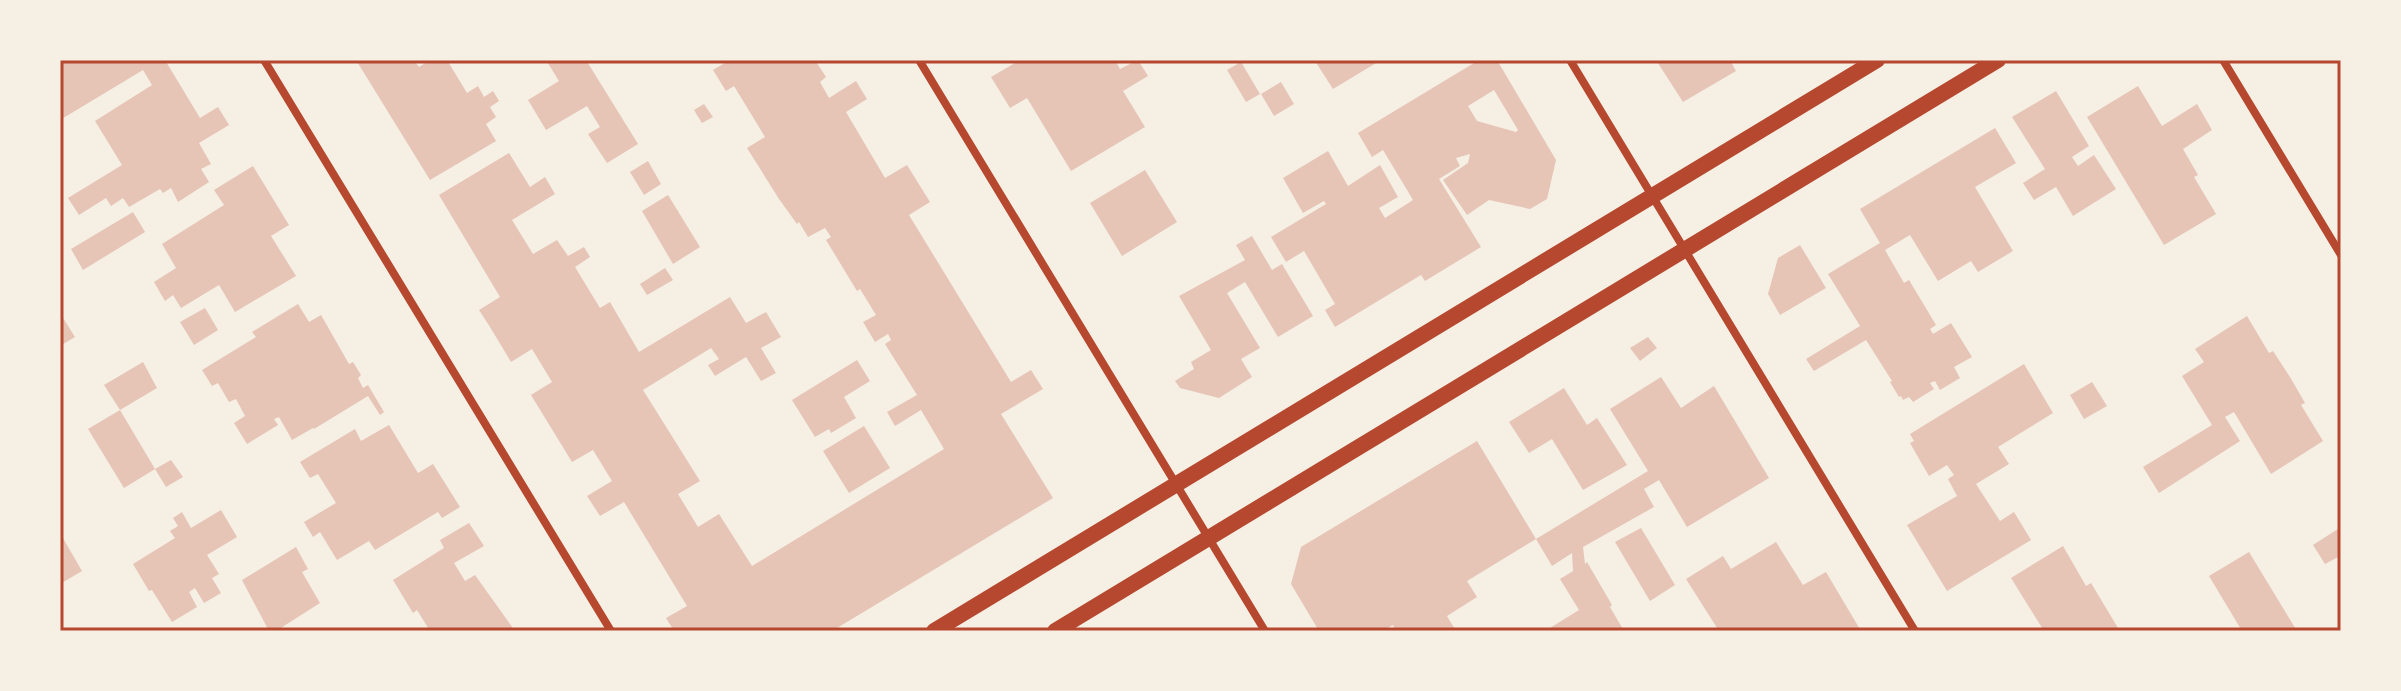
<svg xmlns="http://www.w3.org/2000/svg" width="2401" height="691" font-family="'PT Sans Narrow',sans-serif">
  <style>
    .building { fill: #e6c5b7; fill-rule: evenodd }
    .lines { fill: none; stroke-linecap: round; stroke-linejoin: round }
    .minor { stroke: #b5482f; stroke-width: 8 }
    .secondary { stroke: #b5482f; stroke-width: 16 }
    .neatline { fill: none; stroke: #b5482f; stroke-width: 3 }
  </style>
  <rect width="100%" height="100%" fill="#f6efe4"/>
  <g class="building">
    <path d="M 60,60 L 165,60 L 200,118 L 218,107 L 229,125 L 199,143 L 211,164 L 201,169 L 209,182 L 178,202 L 171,188 L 163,193 L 160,189 L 129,207 L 123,198 L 111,206 L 106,198 L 79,215 L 68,198 L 122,165 L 95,121 L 152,85 L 143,70 L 60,120 Z"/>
    <path d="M 356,60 L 414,60 L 419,67 L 430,60 L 447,60 L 467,93 L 478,86 L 484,97 L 493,91 L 499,101 L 490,107 L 496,117 L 486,124 L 496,141 L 430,180 Z"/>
    <path d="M 546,60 L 586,60 L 638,144 L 607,163 L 588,134 L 600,127 L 587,106 L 546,130 L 528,100 L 559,81 Z"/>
    <path d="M 730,60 L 815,60 L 826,77 L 820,82 L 829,98 L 856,81 L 867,99 L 846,112 L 885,178 L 907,165 L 930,202 L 909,215 L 1011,382 L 1031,370 L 1043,389 L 1001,414 L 1053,498 L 832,631 L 674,631 L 666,618 L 687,606 L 624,502 L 600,516 L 587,496 L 612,481 L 593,450 L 572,462 L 531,395 L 552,382 L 532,349 L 511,362 L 490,327 L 479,310 L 500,297 L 439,195 L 509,153 L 530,187 L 545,177 L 555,194 L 512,220 L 533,254 L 557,240 L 568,256 L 584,247 L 590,257 L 575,267 L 600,308 L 610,302 L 639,352 L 730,297 L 746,323 L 766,312 L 781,337 L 761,348 L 776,373 L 761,381 L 746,357 L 715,376 L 708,365 L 719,359 L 711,348 L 643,390 L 700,481 L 678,494 L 698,527 L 719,514 L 752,566 L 944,449 L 921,410 L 895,426 L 887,412 L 917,395 L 885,344 L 891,340 L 888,334 L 875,342 L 863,322 L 876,315 L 860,289 L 857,291 L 826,240 L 831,237 L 825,228 L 808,237 L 799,222 L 797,224 L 779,199 L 747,148 L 765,137 L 734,86 L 726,91 L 713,70 Z"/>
    <path d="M 1020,60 L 1115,60 L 1120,69 L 1138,60 L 1148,76 L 1123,91 L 1145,127 L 1071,171 L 1027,98 L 1010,108 L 991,77 Z"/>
    <path d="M 1317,60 L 1381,60 L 1333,89 L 1315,61 Z"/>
    <path d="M 1479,60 L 1497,60 L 1556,160 L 1547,199 L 1530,209 L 1489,200 L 1467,215 L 1443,180 L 1468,163 L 1470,154 L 1456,158 L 1460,166 L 1439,179 L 1481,247 L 1425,281 L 1421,275 L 1335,327 L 1325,310 L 1335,304 L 1304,251 L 1286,262 L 1271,237 L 1326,204 L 1324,201 L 1303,213 L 1283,178 L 1328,151 L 1348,186 L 1380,165 L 1398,197 L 1379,208 L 1385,218 L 1413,200 L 1383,150 L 1372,157 L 1358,133 ZM 1494,90 L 1518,130 L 1516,132 L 1477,121 L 1468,106 Z"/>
    <path d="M 1656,60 L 1730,60 L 1736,71 L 1683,102 Z"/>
    <path d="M 1241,62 L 1260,94 L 1246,102 L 1227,70 Z"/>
    <path d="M 1281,82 L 1294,104 L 1274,116 L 1261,94 Z"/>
    <path d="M 2138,86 L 2162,126 L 2197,104 L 2212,130 L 2183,149 L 2198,175 L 2194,177 L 2216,214 L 2164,245 L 2087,117 Z"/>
    <path d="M 2056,91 L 2089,146 L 2072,157 L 2078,166 L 2094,155 L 2116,189 L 2073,216 L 2056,187 L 2034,200 L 2023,183 L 2045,169 L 2012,117 Z"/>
    <path d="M 704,104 L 713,117 L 702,123 L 694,110 Z"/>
    <path d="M 1995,128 L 2016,163 L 1975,187 L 2013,251 L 1978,272 L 1971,261 L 1938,281 L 1910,235 L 1885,250 L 1904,283 L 1909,280 L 1936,325 L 1930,329 L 1933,334 L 1951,323 L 1972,357 L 1954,367 L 1960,378 L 1940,390 L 1935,381 L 1930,383 L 1934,389 L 1913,402 L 1909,397 L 1903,400 L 1901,396 L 1899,397 L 1890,382 L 1892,381 L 1866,340 L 1814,371 L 1806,359 L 1860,326 L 1828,274 L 1880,243 L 1860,209 Z"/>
    <path d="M 648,161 L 661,184 L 644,195 L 630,172 Z"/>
    <path d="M 253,166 L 289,225 L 271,236 L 296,276 L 235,312 L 219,285 L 181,308 L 173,295 L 165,301 L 154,282 L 176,268 L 162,244 L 224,205 L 214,190 Z"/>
    <path d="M 1145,170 L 1177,222 L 1122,256 L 1090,203 Z"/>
    <path d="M 668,195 L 700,247 L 673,264 L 642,211 Z"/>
    <path d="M 133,212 L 145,232 L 83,270 L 71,249 Z"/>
    <path d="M 1252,236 L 1272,270 L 1282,264 L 1313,316 L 1278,337 L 1245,282 L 1227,293 L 1260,348 L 1241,359 L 1252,377 L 1219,398 L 1180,388 L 1175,381 L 1194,369 L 1191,362 L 1211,350 L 1179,296 L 1245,260 L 1236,245 Z"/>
    <path d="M 1800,245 L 1826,288 L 1780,315 L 1768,294 L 1778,258 Z"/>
    <path d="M 665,268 L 673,280 L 647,295 L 640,284 Z"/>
    <path d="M 298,304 L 309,322 L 321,315 L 349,364 L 353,362 L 361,375 L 358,378 L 363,388 L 368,385 L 384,412 L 380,415 L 368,396 L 314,429 L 313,428 L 292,440 L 279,417 L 274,419 L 278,425 L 247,444 L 234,423 L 245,416 L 236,399 L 229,402 L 218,383 L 212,386 L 202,370 L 256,337 L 252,332 Z"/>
    <path d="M 205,308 L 218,330 L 194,345 L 180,322 Z"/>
    <path d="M 60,313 L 75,337 L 60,346 Z"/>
    <path d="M 2247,316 L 2269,353 L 2273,351 L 2290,377 L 2305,403 L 2301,405 L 2323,441 L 2271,474 L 2234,412 L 2225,417 L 2240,441 L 2159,493 L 2143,467 L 2212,425 L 2182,376 L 2204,362 L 2195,349 Z"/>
    <path d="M 1648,337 L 1657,348 L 1640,361 L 1630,348 Z"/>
    <path d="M 857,360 L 870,381 L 844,397 L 856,418 L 831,433 L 829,429 L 815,437 L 792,400 Z"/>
    <path d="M 143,362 L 157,388 L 120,410 L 104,385 Z"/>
    <path d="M 2024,364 L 2053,413 L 1998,447 L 2009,464 L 1976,484 L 2000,521 L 2014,512 L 2031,540 L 1947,591 L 1907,525 L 1957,496 L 1948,479 L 1954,475 L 1947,465 L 1929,476 L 1910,443 L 1914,441 L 1910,434 Z"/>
    <path d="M 1661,377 L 1681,408 L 1714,386 L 1769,478 L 1687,527 L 1659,480 L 1644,489 L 1654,507 L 1583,547 L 1585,564 L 1587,562 L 1612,605 L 1610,607 L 1624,631 L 1545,631 L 1579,610 L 1560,579 L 1573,571 L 1572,553 L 1552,566 L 1536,539 L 1648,471 L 1610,409 Z"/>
    <path d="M 2092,382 L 2107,406 L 2084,419 L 2070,395 Z"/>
    <path d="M 1564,388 L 1587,425 L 1597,418 L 1627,465 L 1583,490 L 1552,439 L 1529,453 L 1509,422 Z"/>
    <path d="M 120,410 L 155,469 L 124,488 L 88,429 Z"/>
    <path d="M 389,425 L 418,473 L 433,464 L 460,507 L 442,518 L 438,512 L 375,550 L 369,541 L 337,560 L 320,532 L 313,537 L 304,522 L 336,503 L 318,474 L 310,478 L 300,462 L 355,429 L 361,441 Z"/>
    <path d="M 864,426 L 890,468 L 849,493 L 823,451 Z"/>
    <path d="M 1477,441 L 1536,539 L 1467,581 L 1477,597 L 1447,616 L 1456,631 L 1396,631 L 1393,625 L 1382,631 L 1319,631 L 1291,584 L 1301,547 Z"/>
    <path d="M 171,460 L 183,477 L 166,487 L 155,469 Z"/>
    <path d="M 221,510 L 237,537 L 207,555 L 219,574 L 212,578 L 221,593 L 204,603 L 195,588 L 189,592 L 197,607 L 172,622 L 152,590 L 149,591 L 133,564 L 175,538 L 170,531 L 178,526 L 173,518 L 182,512 L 191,528 Z"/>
    <path d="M 469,523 L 484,546 L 454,563 L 465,581 L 475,575 L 515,631 L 430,631 L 417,610 L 413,613 L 393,580 L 444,548 L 440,540 Z"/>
    <path d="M 2341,527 L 2341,561 L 2338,557 L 2325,564 L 2313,545 Z"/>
    <path d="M 1641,528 L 1675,585 L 1650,601 L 1615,542 Z"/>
    <path d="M 60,533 L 82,571 L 60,584 Z"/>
    <path d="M 1776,542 L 1803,585 L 1826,572 L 1861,631 L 1719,631 L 1686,579 L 1723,556 L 1731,569 Z"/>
    <path d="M 2063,546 L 2086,586 L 2091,583 L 2118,628 L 2112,631 L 2044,631 L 2011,578 Z"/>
    <path d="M 296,547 L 308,569 L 302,572 L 320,603 L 276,631 L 269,631 L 242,580 Z"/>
    <path d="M 2249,552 L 2297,631 L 2242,631 L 2209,576 Z"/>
  </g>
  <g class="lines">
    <g class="minor">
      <path d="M 264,60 L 611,631"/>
      <path d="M 919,60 L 1265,631"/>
      <path d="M 1570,60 L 1915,631"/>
      <path d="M 2223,60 L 2341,255"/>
    </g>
    <g class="secondary">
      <path d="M 934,631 L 1877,60"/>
      <path d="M 1055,631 L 1998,60"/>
    </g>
  </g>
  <rect width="2401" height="691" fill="none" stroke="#f6efe4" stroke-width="124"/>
  <rect x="62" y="62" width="2277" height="567" class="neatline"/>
</svg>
